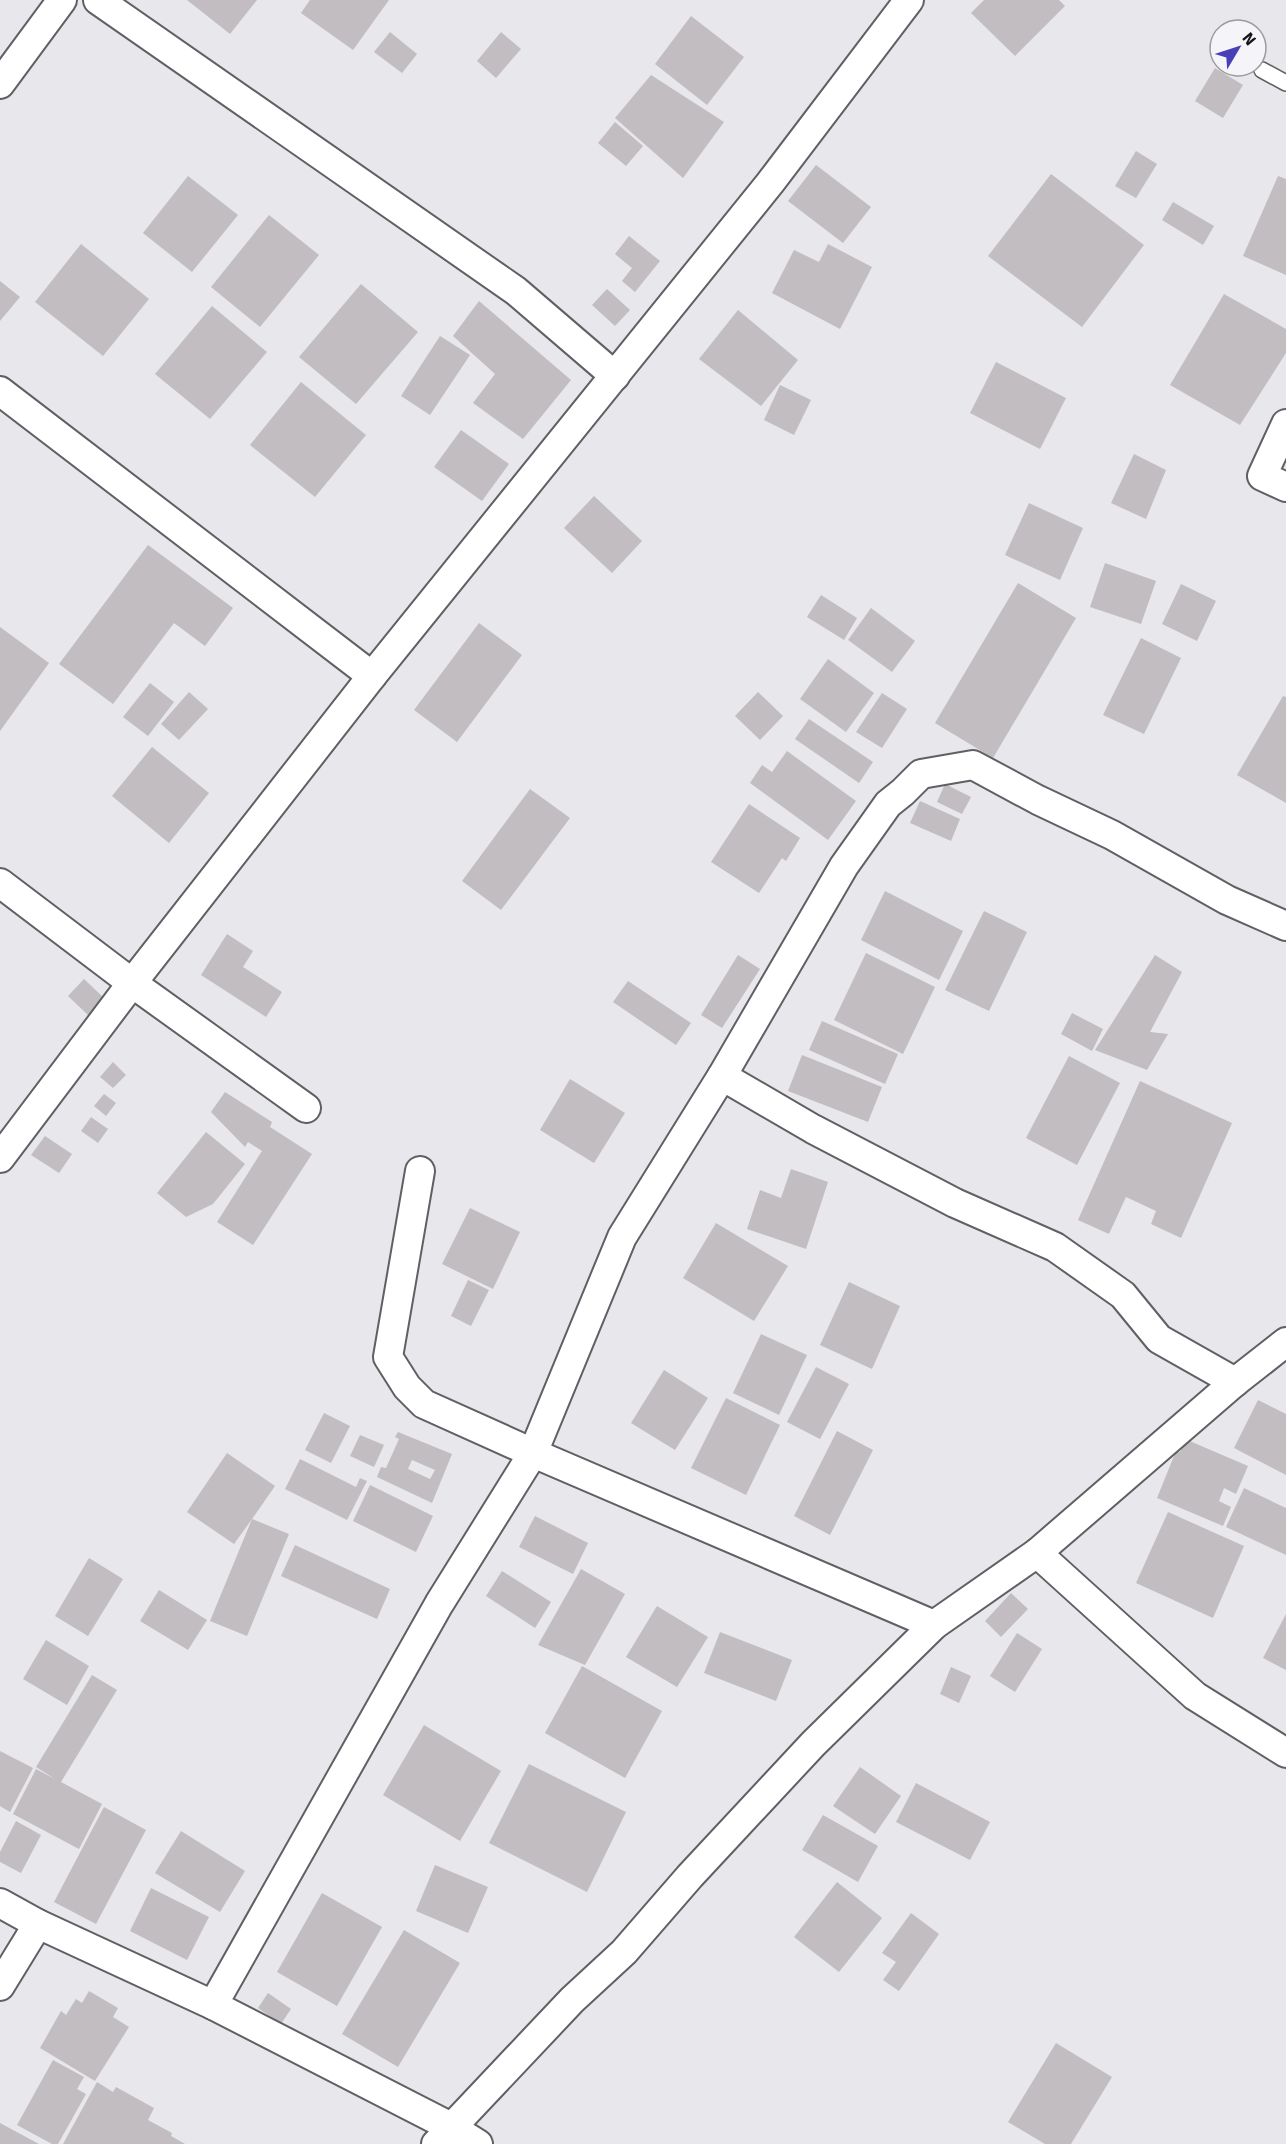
<svg xmlns="http://www.w3.org/2000/svg" width="1286" height="2144" font-family="Signika,sans-serif">
  <style>
    .building { fill: #c2bdc1; fill-rule: evenodd }
    .lines { fill: none; stroke-linecap: round; stroke-linejoin: round }
    .service-casing { stroke: #606064; stroke-width: 18 }
    .minor-casing { stroke: #606064; stroke-width: 32 }
    .service { stroke: #fff; stroke-width: 15 }
    .minor { stroke: #fff; stroke-width: 28 }
  </style>
  <rect width="100%" height="100%" fill="#e7e7ec"/>
  <g class="building">
    <path d="M 187,0 L 257,0 L 230,34 Z"/>
    <path d="M 310,0 L 389,0 L 353,50 L 301,13 Z"/>
    <path d="M 984,0 L 1059,0 L 1065,6 L 1015,56 L 971,13 Z"/>
    <path d="M 691,16 L 744,57 L 707,105 L 655,64 Z"/>
    <path d="M 390,32 L 417,54 L 402,73 L 374,52 Z"/>
    <path d="M 501,32 L 521,49 L 496,78 L 477,61 Z"/>
    <path d="M 1215,68 L 1243,85 L 1223,118 L 1195,101 Z"/>
    <path d="M 651,75 L 724,122 L 683,178 L 615,118 Z"/>
    <path d="M 615,122 L 643,146 L 626,166 L 598,143 Z"/>
    <path d="M 1136,151 L 1157,164 L 1136,198 L 1115,186 Z"/>
    <path d="M 816,165 L 871,207 L 843,243 L 788,201 Z"/>
    <path d="M 1051,174 L 1144,245 L 1082,327 L 988,256 Z"/>
    <path d="M 188,176 L 238,215 L 192,272 L 143,233 Z"/>
    <path d="M 1278,176 L 1286,179 L 1286,275 L 1243,256 Z"/>
    <path d="M 1173,202 L 1214,226 L 1203,245 L 1162,220 Z"/>
    <path d="M 269,215 L 319,255 L 260,327 L 211,287 Z"/>
    <path d="M 629,236 L 660,261 L 635,292 L 622,281 L 632,268 L 615,254 Z"/>
    <path d="M 81,244 L 149,299 L 103,356 L 35,302 Z"/>
    <path d="M 828,244 L 872,267 L 840,329 L 772,293 L 794,250 L 819,262 Z"/>
    <path d="M 0,281 L 20,297 L 0,321 Z"/>
    <path d="M 361,284 L 418,332 L 356,404 L 299,357 Z"/>
    <path d="M 607,289 L 630,310 L 615,326 L 592,305 Z"/>
    <path d="M 1224,294 L 1286,329 L 1286,353 L 1240,425 L 1170,385 Z"/>
    <path d="M 479,301 L 571,380 L 523,439 L 473,403 L 495,374 L 453,336 Z"/>
    <path d="M 212,306 L 267,352 L 210,419 L 155,374 Z"/>
    <path d="M 738,310 L 798,360 L 761,406 L 699,359 Z"/>
    <path d="M 440,336 L 470,355 L 430,415 L 401,396 Z"/>
    <path d="M 996,362 L 1066,398 L 1040,449 L 970,413 Z"/>
    <path d="M 301,382 L 366,435 L 315,497 L 250,445 Z"/>
    <path d="M 780,385 L 811,400 L 794,435 L 764,420 Z"/>
    <path d="M 461,430 L 509,464 L 482,501 L 434,467 Z"/>
    <path d="M 1134,454 L 1166,470 L 1146,519 L 1111,503 Z"/>
    <path d="M 594,496 L 642,541 L 612,573 L 564,528 Z"/>
    <path d="M 1029,503 L 1083,528 L 1060,580 L 1005,555 Z"/>
    <path d="M 148,545 L 233,608 L 205,646 L 174,623 L 113,704 L 59,664 Z"/>
    <path d="M 1105,563 L 1156,581 L 1141,624 L 1090,607 Z"/>
    <path d="M 1018,583 L 1076,618 L 993,758 L 935,723 Z"/>
    <path d="M 1181,584 L 1216,601 L 1197,641 L 1162,624 Z"/>
    <path d="M 821,595 L 857,618 L 844,640 L 807,617 Z"/>
    <path d="M 871,608 L 915,641 L 892,672 L 848,640 Z"/>
    <path d="M 479,623 L 522,655 L 457,742 L 414,710 Z"/>
    <path d="M 0,627 L 49,663 L 0,731 Z"/>
    <path d="M 1141,638 L 1181,658 L 1144,734 L 1103,715 Z"/>
    <path d="M 828,659 L 874,693 L 846,732 L 800,699 Z"/>
    <path d="M 150,683 L 174,702 L 148,736 L 123,717 Z"/>
    <path d="M 189,692 L 208,709 L 179,740 L 161,724 Z"/>
    <path d="M 758,692 L 783,716 L 760,740 L 735,716 Z"/>
    <path d="M 882,693 L 907,709 L 882,748 L 856,732 Z"/>
    <path d="M 1283,696 L 1286,697 L 1286,803 L 1237,775 Z"/>
    <path d="M 809,719 L 873,762 L 859,783 L 795,739 Z"/>
    <path d="M 152,747 L 209,793 L 169,843 L 112,796 Z"/>
    <path d="M 787,751 L 856,801 L 828,840 L 750,783 L 762,765 L 772,772 Z"/>
    <path d="M 945,784 L 971,797 L 962,814 L 937,802 Z"/>
    <path d="M 530,789 L 570,818 L 501,910 L 462,881 Z"/>
    <path d="M 920,801 L 960,819 L 951,841 L 910,823 Z"/>
    <path d="M 749,804 L 800,838 L 786,861 L 782,858 L 759,893 L 711,862 Z"/>
    <path d="M 885,891 L 963,931 L 939,980 L 861,940 Z"/>
    <path d="M 984,911 L 1027,932 L 989,1011 L 945,990 Z"/>
    <path d="M 227,934 L 253,951 L 243,967 L 282,992 L 266,1017 L 201,975 Z"/>
    <path d="M 866,953 L 935,987 L 903,1054 L 834,1020 Z"/>
    <path d="M 738,955 L 760,969 L 722,1028 L 701,1015 Z"/>
    <path d="M 1155,955 L 1182,972 L 1150,1032 L 1168,1034 L 1147,1070 L 1095,1050 Z"/>
    <path d="M 84,979 L 105,999 L 89,1016 L 68,996 Z"/>
    <path d="M 628,981 L 691,1023 L 676,1045 L 613,1002 Z"/>
    <path d="M 1072,1013 L 1103,1029 L 1092,1051 L 1061,1034 Z"/>
    <path d="M 822,1021 L 898,1054 L 885,1084 L 809,1050 Z"/>
    <path d="M 802,1055 L 882,1087 L 868,1122 L 788,1091 Z"/>
    <path d="M 1069,1056 L 1120,1083 L 1077,1165 L 1026,1138 Z"/>
    <path d="M 113,1062 L 126,1075 L 113,1088 L 100,1077 Z"/>
    <path d="M 570,1079 L 625,1113 L 594,1163 L 540,1130 Z"/>
    <path d="M 1140,1081 L 1232,1123 L 1181,1238 L 1151,1224 L 1156,1211 L 1126,1197 L 1109,1234 L 1078,1220 Z"/>
    <path d="M 225,1092 L 272,1122 L 270,1127 L 312,1154 L 253,1245 L 217,1222 L 262,1151 L 248,1142 L 245,1147 L 211,1112 Z"/>
    <path d="M 104,1094 L 116,1103 L 106,1116 L 94,1106 Z"/>
    <path d="M 91,1117 L 108,1129 L 98,1143 L 81,1131 Z"/>
    <path d="M 206,1132 L 245,1164 L 213,1204 L 186,1217 L 157,1193 Z"/>
    <path d="M 45,1136 L 72,1154 L 59,1173 L 31,1155 Z"/>
    <path d="M 791,1169 L 828,1182 L 806,1249 L 747,1229 L 760,1190 L 781,1198 Z"/>
    <path d="M 470,1208 L 520,1232 L 493,1289 L 442,1264 Z"/>
    <path d="M 716,1223 L 788,1266 L 754,1321 L 683,1278 Z"/>
    <path d="M 468,1280 L 489,1290 L 471,1326 L 451,1316 Z"/>
    <path d="M 849,1282 L 900,1306 L 872,1369 L 820,1345 Z"/>
    <path d="M 761,1334 L 807,1355 L 779,1415 L 733,1393 Z"/>
    <path d="M 816,1367 L 849,1384 L 820,1439 L 787,1422 Z"/>
    <path d="M 664,1370 L 708,1398 L 675,1450 L 631,1423 Z"/>
    <path d="M 726,1398 L 780,1425 L 746,1495 L 691,1468 Z"/>
    <path d="M 1258,1400 L 1286,1414 L 1286,1475 L 1234,1448 Z"/>
    <path d="M 324,1413 L 350,1426 L 331,1463 L 305,1450 Z"/>
    <path d="M 837,1431 L 873,1450 L 830,1535 L 794,1516 Z"/>
    <path d="M 398,1432 L 452,1454 L 432,1503 L 377,1477 L 381,1467 L 386,1468 L 399,1439 L 395,1437 ZM 412,1460 L 435,1470 L 430,1479 L 408,1469 Z"/>
    <path d="M 360,1435 L 384,1445 L 374,1467 L 350,1456 Z"/>
    <path d="M 1185,1439 L 1248,1466 L 1236,1494 L 1224,1488 L 1219,1501 L 1231,1507 L 1223,1526 L 1157,1498 L 1176,1451 L 1180,1452 Z"/>
    <path d="M 227,1453 L 275,1486 L 252,1519 L 289,1534 L 247,1636 L 210,1621 L 252,1519 L 234,1544 L 187,1512 Z"/>
    <path d="M 300,1459 L 356,1487 L 360,1478 L 367,1481 L 347,1520 L 285,1489 Z"/>
    <path d="M 370,1485 L 433,1516 L 416,1552 L 353,1521 Z"/>
    <path d="M 1244,1488 L 1286,1508 L 1286,1555 L 1226,1527 Z"/>
    <path d="M 1168,1512 L 1244,1546 L 1213,1618 L 1136,1583 Z"/>
    <path d="M 535,1516 L 588,1543 L 573,1574 L 519,1547 Z"/>
    <path d="M 295,1545 L 390,1589 L 377,1619 L 281,1576 Z"/>
    <path d="M 89,1558 L 123,1579 L 88,1636 L 55,1616 Z"/>
    <path d="M 581,1569 L 625,1594 L 585,1665 L 538,1645 Z"/>
    <path d="M 502,1571 L 551,1602 L 535,1628 L 486,1596 Z"/>
    <path d="M 159,1590 L 207,1620 L 188,1650 L 140,1621 Z"/>
    <path d="M 1011,1593 L 1028,1609 L 1001,1637 L 985,1621 Z"/>
    <path d="M 657,1606 L 708,1637 L 677,1687 L 626,1657 Z"/>
    <path d="M 1286,1614 L 1286,1670 L 1263,1658 Z"/>
    <path d="M 720,1632 L 792,1660 L 776,1701 L 704,1673 Z"/>
    <path d="M 1017,1633 L 1042,1649 L 1015,1692 L 990,1676 Z"/>
    <path d="M 46,1640 L 89,1666 L 67,1705 L 23,1679 Z"/>
    <path d="M 582,1666 L 662,1711 L 625,1778 L 545,1733 Z"/>
    <path d="M 951,1667 L 971,1676 L 959,1703 L 940,1694 Z"/>
    <path d="M 92,1675 L 117,1690 L 61,1782 L 102,1804 L 79,1849 L 13,1814 L 36,1769 L 55,1779 L 36,1767 Z"/>
    <path d="M 424,1725 L 501,1771 L 460,1841 L 383,1795 Z"/>
    <path d="M 0,1751 L 33,1768 L 10,1812 L 0,1806 Z"/>
    <path d="M 529,1764 L 626,1812 L 587,1892 L 489,1843 Z"/>
    <path d="M 860,1767 L 901,1796 L 875,1834 L 833,1806 Z"/>
    <path d="M 916,1783 L 990,1822 L 970,1860 L 896,1822 Z"/>
    <path d="M 104,1807 L 146,1830 L 96,1924 L 54,1902 Z"/>
    <path d="M 823,1815 L 878,1846 L 858,1882 L 802,1850 Z"/>
    <path d="M 16,1821 L 41,1835 L 21,1873 L 0,1862 L 0,1852 Z"/>
    <path d="M 181,1831 L 245,1871 L 220,1912 L 155,1873 Z"/>
    <path d="M 435,1865 L 488,1887 L 468,1933 L 416,1911 Z"/>
    <path d="M 837,1882 L 882,1918 L 839,1972 L 794,1937 Z"/>
    <path d="M 151,1888 L 209,1917 L 187,1960 L 130,1931 Z"/>
    <path d="M 322,1893 L 382,1927 L 337,2006 L 277,1972 Z"/>
    <path d="M 911,1913 L 939,1934 L 899,1991 L 883,1980 L 896,1962 L 882,1953 Z"/>
    <path d="M 404,1930 L 460,1963 L 398,2067 L 342,2034 Z"/>
    <path d="M 89,1991 L 118,2008 L 113,2017 L 129,2027 L 95,2081 L 40,2048 L 61,2011 L 66,2015 L 76,1999 L 82,2003 Z"/>
    <path d="M 268,1993 L 291,2009 L 281,2024 L 258,2008 Z"/>
    <path d="M 1056,2043 L 1112,2077 L 1071,2144 L 1045,2144 L 1008,2122 Z"/>
    <path d="M 53,2060 L 84,2077 L 77,2089 L 86,2094 L 58,2144 L 52,2144 L 17,2125 Z"/>
    <path d="M 97,2082 L 113,2092 L 116,2087 L 154,2108 L 148,2120 L 172,2133 L 171,2136 L 185,2144 L 63,2144 Z"/>
    <path d="M 0,2123 L 39,2144 L 0,2144 Z"/>
  </g>
  <g class="lines">
    <g class="service-casing">
      <path id="service" d="M 1262,70 L 1286,83"/>
    </g>
    <g class="minor-casing">
      <g id="minor">
        <path d="M 98,0 L 516,291 L 615,376"/>
        <path d="M 0,84 L 62,0"/>
        <path d="M 0,391 L 372,676"/>
        <path d="M 1286,424 L 1262,476 L 1286,487"/>
        <path d="M 0,883 L 132,983 L 306,1108"/>
        <path d="M 722,1076 L 813,1129 L 955,1203 L 1055,1247 L 1123,1295 L 1159,1339 L 1235,1382"/>
        <path d="M 0,1158 L 132,983 L 372,676 L 770,183 L 909,0"/>
        <path d="M 420,1171 L 388,1357 L 407,1387 L 424,1404 L 533,1453 L 934,1625"/>
        <path d="M 1037,1553 L 1195,1696 L 1286,1753"/>
        <path d="M 0,1903 L 38,1924 L 213,2005 L 451,2127 L 478,2144"/>
        <path d="M 0,1986 L 38,1924"/>
        <path d="M 213,2005 L 439,1604 L 533,1453 L 622,1237 L 722,1076 L 844,866 L 888,804 L 903,792 L 921,774 L 973,765 L 1038,800 L 1112,835 L 1227,900 L 1286,926"/>
        <path d="M 436,2144 L 572,2000 L 624,1952 L 690,1876 L 813,1744 L 934,1625 L 1037,1553 L 1235,1382 L 1286,1342"/>
      </g>
    </g>
    <use href="#service" class="service"/>
    <use href="#minor" class="minor"/>
  </g>
  <g transform="translate(1238 48) rotate(51)"><circle r="28" fill="#f4f4f9" stroke="#9b9b9e" stroke-width="1.5"/>
  <path d="M0-4.5L10 22L0 15L-10 22Z" fill="#4840b6"/>
  <text y="-9" font-size="16" font-weight="bold" text-anchor="middle" fill="#151516">N</text>
  </g>
</svg>
